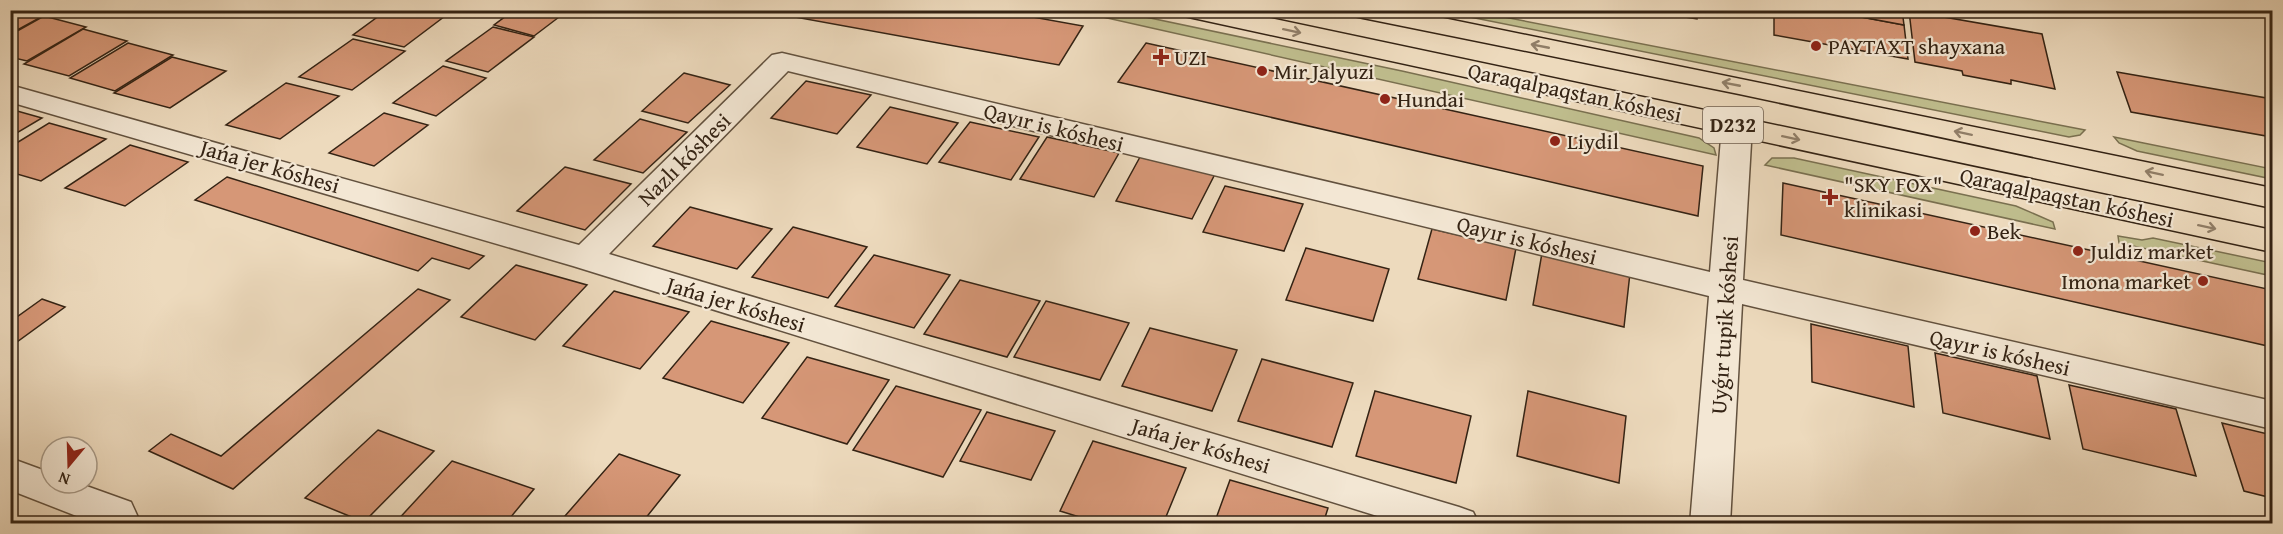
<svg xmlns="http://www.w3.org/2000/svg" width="2283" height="534" font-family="'Gentium Book Plus',serif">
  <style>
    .green { fill: #bfbd8d; stroke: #7a7050; stroke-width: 1.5 }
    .building { fill: #d69777; stroke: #342314; stroke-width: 1.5 }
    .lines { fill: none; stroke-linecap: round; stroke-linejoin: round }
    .street-casing { stroke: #62513e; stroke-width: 3 }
    .primary-casing { stroke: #342314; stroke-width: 3 }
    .street { fill: #f3e7d4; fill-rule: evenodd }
    .primary { fill: #eddabd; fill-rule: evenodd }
    .oneway { stroke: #907e68 }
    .poi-dot { fill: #8f2418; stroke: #f3e7d4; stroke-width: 2 }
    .labels { text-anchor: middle; stroke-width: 4.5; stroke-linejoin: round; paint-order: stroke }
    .shield { fill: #f3e7d4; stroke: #6d5e4e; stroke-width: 1.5 }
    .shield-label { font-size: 21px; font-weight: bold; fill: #342314 }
    .poi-label { font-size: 22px; fill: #342314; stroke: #f3e7d4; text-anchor: start }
    .street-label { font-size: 22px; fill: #342314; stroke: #f3e7d4 }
  </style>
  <rect width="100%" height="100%" fill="#eddabd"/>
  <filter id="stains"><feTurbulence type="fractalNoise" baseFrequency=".00333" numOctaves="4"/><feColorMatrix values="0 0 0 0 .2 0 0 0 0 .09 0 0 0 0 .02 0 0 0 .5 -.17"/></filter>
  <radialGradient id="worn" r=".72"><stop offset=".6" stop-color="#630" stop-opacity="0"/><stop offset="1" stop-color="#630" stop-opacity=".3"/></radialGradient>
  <g class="green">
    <path d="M 1076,11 L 1117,11 L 1402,71 L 1699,138 L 1714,148 L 1716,155 Z"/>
    <path d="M 1448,11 L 1473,11 L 2085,130 L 2080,135 L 2069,137 L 1455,14 Z"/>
    <path d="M 2114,137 L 2272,169 L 2272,179 L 2137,151 L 2119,143 Z"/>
    <path d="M 1772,158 L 1794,158 L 2016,206 L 2053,222 L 2055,229 L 1765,165 Z"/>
    <path d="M 2118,236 L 2142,240 L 2153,238 L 2272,263 L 2272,276 L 2119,243 Z"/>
  </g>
  <g class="building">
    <path d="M 10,10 L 21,10 L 43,16 L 10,34 Z"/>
    <path d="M 387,10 L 453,10 L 404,47 L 353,35 Z"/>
    <path d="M 514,10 L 565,10 L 567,11 L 534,36 L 494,25 Z"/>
    <path d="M 756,10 L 993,10 L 1083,26 L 1059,65 Z"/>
    <path d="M 1649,10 L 1698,10 L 1697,19 L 1666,14 Z"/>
    <path d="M 1774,10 L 1823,10 L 1904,25 L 1908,59 L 1774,35 Z"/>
    <path d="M 1861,10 L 1902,10 L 1904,25 L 1861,17 Z"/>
    <path d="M 1909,11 L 2042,34 L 2055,89 L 2011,80 L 2011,84 L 1963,75 L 1962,71 L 1915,62 Z"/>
    <path d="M 44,16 L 86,27 L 27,61 L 10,57 L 10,35 Z"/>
    <path d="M 493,27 L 534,37 L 488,72 L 446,61 Z"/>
    <path d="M 83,29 L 127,41 L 69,76 L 24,64 Z"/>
    <path d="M 353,39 L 405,51 L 352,90 L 299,77 Z"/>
    <path d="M 128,43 L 173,55 L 115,91 L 70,78 Z"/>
    <path d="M 1146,43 L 1703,166 L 1698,216 L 1118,82 Z"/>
    <path d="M 172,57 L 226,71 L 170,108 L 114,93 Z"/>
    <path d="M 443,66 L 486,78 L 436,116 L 393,103 Z"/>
    <path d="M 2117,72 L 2272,99 L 2272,137 L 2131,112 Z"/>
    <path d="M 684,73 L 730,85 L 688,123 L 642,111 Z"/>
    <path d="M 806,81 L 871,95 L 837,134 L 771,118 Z"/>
    <path d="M 286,83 L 339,96 L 280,139 L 226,125 Z"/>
    <path d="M 890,107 L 958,123 L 927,164 L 857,147 Z"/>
    <path d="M 10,109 L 42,118 L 10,137 Z"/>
    <path d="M 384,113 L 428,125 L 374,166 L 329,153 Z"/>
    <path d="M 640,119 L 687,132 L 643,173 L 594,160 Z"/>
    <path d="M 970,122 L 1039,137 L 1011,180 L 939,162 Z"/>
    <path d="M 49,123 L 106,139 L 41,181 L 10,172 L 10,147 Z"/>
    <path d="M 1047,137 L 1119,153 L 1094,197 L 1020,179 Z"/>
    <path d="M 130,145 L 188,162 L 125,206 L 65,188 Z"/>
    <path d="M 1140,157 L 1215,174 L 1192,219 L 1116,201 Z"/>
    <path d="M 565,167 L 631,184 L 585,230 L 517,211 Z"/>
    <path d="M 227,177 L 484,256 L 469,269 L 432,258 L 418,271 L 195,200 Z"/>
    <path d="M 1783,183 L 2272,290 L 2272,347 L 1781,235 Z"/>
    <path d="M 1225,186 L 1303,204 L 1284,251 L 1203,232 Z"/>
    <path d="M 690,207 L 772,229 L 737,269 L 653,246 Z"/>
    <path d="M 793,227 L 867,247 L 828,298 L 752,277 Z"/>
    <path d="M 1432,229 L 1516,248 L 1506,300 L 1418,279 Z"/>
    <path d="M 1306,248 L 1389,269 L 1373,321 L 1286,300 Z"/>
    <path d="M 1542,253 L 1630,273 L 1624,327 L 1533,305 Z"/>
    <path d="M 874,255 L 950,275 L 914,328 L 835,306 Z"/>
    <path d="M 516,265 L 587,285 L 535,340 L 461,317 Z"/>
    <path d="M 960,280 L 1040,301 L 1007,357 L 924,334 Z"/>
    <path d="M 418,289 L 450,300 L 233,489 L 149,451 L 171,434 L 221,456 Z"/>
    <path d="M 614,291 L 689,312 L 640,369 L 563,346 Z"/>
    <path d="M 42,299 L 65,307 L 10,347 L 10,322 Z"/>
    <path d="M 1046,301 L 1129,323 L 1100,380 L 1014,357 Z"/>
    <path d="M 711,321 L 789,343 L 743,403 L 663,378 Z"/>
    <path d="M 1811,324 L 1908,346 L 1914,407 L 1812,382 Z"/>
    <path d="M 1150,328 L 1237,350 L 1212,411 L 1122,386 Z"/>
    <path d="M 1935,353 L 2037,376 L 2050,439 L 1943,413 Z"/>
    <path d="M 807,357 L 889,380 L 847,444 L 762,418 Z"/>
    <path d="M 1262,359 L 1353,383 L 1332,447 L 1238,421 Z"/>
    <path d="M 2069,385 L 2176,409 L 2196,476 L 2083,449 Z"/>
    <path d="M 896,386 L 981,410 L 943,477 L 853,450 Z"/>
    <path d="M 1375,391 L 1471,416 L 1456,483 L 1356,456 Z"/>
    <path d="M 1528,391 L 1626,416 L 1619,483 L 1517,456 Z"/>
    <path d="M 987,412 L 1055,431 L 1031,480 L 960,461 Z"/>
    <path d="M 2222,423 L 2272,435 L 2272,498 L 2244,491 Z"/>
    <path d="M 378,430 L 434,451 L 364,522 L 305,498 Z"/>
    <path d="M 1093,441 L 1186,468 L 1163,524 L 1102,524 L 1060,511 Z"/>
    <path d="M 619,454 L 680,475 L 641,524 L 558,524 Z"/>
    <path d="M 452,461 L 534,489 L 505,524 L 394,524 Z"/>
    <path d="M 1230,480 L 1328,508 L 1323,524 L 1214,524 Z"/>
  </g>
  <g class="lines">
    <g class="street-casing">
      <g id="street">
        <path d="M 782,53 L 1710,272 L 1722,126 L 1727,120 L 1737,117 L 1747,120 L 1752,126 L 1743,280 L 2272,401 L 2272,429 L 1742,304 L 1730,524 L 1690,524 L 1709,296 L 788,71 L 609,254 L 1459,507 L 1473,512 L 1479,524 L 1403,524 L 573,266 L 10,102 L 10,85 L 579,245 L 772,55 Z"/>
        <path d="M 10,458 L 51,473 L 51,483 L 78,483 L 131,502 L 141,524 L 97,524 L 10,490 Z"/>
      </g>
    </g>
    <g class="primary-casing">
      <g id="primary">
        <path d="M 1180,10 L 1232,10 L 2272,230 L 2272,252 L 1193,18 L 1184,16 Z"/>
        <path d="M 1350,10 L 1404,10 L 2272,188 L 2272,208 L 1739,94 L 1363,18 L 1354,16 Z"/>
      </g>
    </g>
    <use href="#street" class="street"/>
    <use href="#primary" class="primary"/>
  </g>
  <defs><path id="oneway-shaft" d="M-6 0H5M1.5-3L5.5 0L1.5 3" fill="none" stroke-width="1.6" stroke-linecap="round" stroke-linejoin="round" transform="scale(1.5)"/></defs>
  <g class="oneway">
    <use href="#oneway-shaft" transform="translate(1292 31) rotate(12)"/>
    <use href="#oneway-shaft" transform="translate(1540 46) rotate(-169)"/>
    <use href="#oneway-shaft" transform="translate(1731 84) rotate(-169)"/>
    <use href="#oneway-shaft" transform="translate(1963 133) rotate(-168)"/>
    <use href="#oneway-shaft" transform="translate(1791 138) rotate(12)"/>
    <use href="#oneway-shaft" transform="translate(2154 173) rotate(-168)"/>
    <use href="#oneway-shaft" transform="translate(2207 227) rotate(12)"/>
  </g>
  <g class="poi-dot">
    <circle cx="1816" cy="46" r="6"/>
    <path d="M1158 48h6v6h6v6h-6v6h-6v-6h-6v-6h6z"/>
    <circle cx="1262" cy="71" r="6"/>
    <circle cx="1385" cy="99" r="6"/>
    <circle cx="1555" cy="141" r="6"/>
    <path d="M1827 188h6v6h6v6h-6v6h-6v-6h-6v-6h6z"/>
    <circle cx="1975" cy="231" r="6"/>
    <circle cx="2078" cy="251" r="6"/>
    <circle cx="2203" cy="281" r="6"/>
  </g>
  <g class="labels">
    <rect class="shield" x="1703" y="107" width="60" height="36" rx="4.5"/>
    <g class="shield-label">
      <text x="1733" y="132">D232</text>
    </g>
    <g class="poi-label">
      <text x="1828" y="54">PAYTAXT shayxana</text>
      <text x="1174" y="65">UZI</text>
      <text x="1274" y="79">Mir Jalyuzi</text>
      <text x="1397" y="107">Hundai</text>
      <text x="1567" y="149">Liydil</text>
      <text x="1844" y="192">"SKY FOX"<tspan x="1844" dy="25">klinikasi</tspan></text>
      <text x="1987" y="239">Bek</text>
      <text x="2090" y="259">Juldiz market</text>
      <text x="2191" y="289" text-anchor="end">Imona market</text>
    </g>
    <g class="street-label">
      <text transform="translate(1575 92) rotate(12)" y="8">Qaraqalpaqstan kóshesi</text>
      <text transform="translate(1054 127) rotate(14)" y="8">Qayır is kóshesi</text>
      <text transform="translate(684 159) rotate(-45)" y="8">Nazlı kóshesi</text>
      <text transform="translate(270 166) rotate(16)" y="8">Jańa jer kóshesi</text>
      <text transform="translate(2067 197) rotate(12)" y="8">Qaraqalpaqstan kóshesi</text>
      <text transform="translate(1527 240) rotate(14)" y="8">Qayır is kóshesi</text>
      <text transform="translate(736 304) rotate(17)" y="8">Jańa jer kóshesi</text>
      <text transform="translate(1724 325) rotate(-86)" y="8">Uyǵır tupik kóshesi</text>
      <text transform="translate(2000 352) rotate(13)" y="8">Qayır is kóshesi</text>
      <text transform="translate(1201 445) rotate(17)" y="8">Jańa jer kóshesi</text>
    </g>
  </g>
  <rect width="2283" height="534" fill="none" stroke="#eddabd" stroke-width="36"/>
  <rect x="12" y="12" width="2259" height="510" fill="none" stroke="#342314" stroke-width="3"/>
  <rect x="18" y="18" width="2247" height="498" fill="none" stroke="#342314" stroke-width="1.5"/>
  <g transform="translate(69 465) rotate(199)"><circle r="28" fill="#f3e7d4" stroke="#a79987" stroke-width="1.5"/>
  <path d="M0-4.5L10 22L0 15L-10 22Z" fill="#8f2418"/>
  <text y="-9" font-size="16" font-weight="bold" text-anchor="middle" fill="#342314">N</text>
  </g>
  <rect width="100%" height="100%" filter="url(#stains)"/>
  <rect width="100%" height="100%" fill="url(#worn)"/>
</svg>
